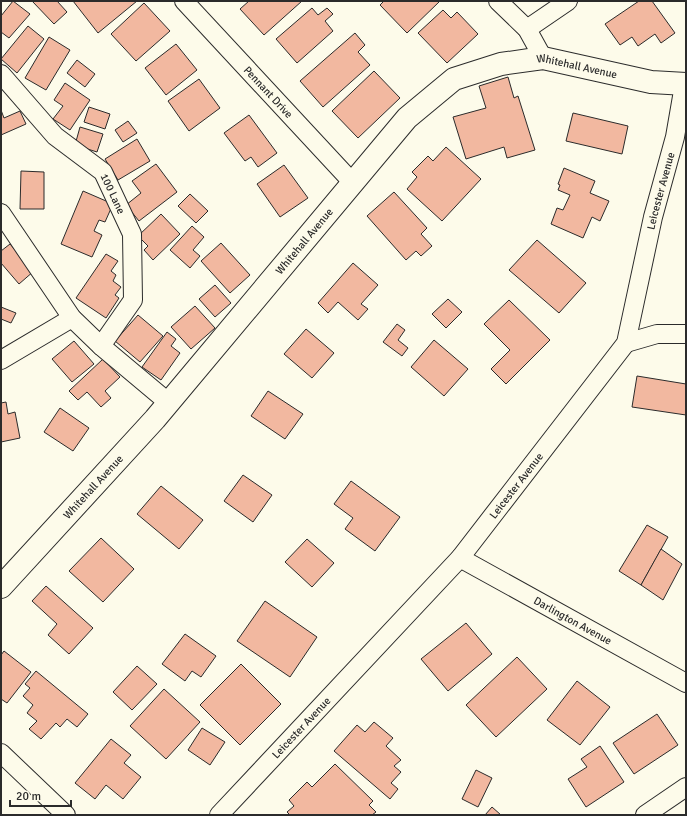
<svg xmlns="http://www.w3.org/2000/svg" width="687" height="816" font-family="Signika,sans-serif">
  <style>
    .building { fill: #f2b8a0; stroke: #2b2b2b }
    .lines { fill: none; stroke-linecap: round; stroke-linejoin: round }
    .street-casing { stroke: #2b2b2b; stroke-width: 20 }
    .secondary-casing { stroke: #2b2b2b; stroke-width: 24 }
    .street { stroke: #fdfbea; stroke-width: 18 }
    .secondary { stroke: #fdfbea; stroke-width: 22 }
    .labels { text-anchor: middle; stroke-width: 3; stroke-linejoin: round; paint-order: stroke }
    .street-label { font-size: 11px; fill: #2b2b2b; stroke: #fdfbea }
  </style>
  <rect width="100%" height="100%" fill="#fdfbea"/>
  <g class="building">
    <path d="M 13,1 L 30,14 L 9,38 L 1,32 L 1,16 Z"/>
    <path d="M 32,1 L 57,1 L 67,12 L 54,24 Z"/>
    <path d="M 73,1 L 137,1 L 98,33 Z"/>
    <path d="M 249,1 L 302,1 L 264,35 L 240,9 Z"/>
    <path d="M 384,1 L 440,1 L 407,33 L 380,5 Z"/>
    <path d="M 639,1 L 652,1 L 675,33 L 661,43 L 655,34 L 638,46 L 632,37 L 620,45 L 605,24 Z"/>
    <path d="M 144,3 L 170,31 L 136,61 L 111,34 Z"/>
    <path d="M 312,8 L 318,15 L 327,8 L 333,14 L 325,21 L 333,31 L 297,63 L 276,39 Z"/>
    <path d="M 443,10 L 451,18 L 457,12 L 478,34 L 447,63 L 418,33 Z"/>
    <path d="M 28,26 L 44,39 L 17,73 L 1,59 Z"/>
    <path d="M 355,33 L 365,45 L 358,52 L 370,65 L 323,107 L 300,81 Z"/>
    <path d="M 49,37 L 70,50 L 46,90 L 25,78 Z"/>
    <path d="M 176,44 L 197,70 L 166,95 L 145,68 Z"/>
    <path d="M 77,60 L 95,74 L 85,87 L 67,73 Z"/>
    <path d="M 374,71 L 400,98 L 358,138 L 332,111 Z"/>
    <path d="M 508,77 L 514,98 L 518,96 L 535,150 L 507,158 L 504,147 L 466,159 L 453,117 L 486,108 L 479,86 Z"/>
    <path d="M 199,79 L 220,108 L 189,131 L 168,101 Z"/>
    <path d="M 65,83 L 90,100 L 70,130 L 53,119 L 63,106 L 54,100 Z"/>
    <path d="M 89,107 L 110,114 L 105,129 L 84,122 Z"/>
    <path d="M 1,110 L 4,118 L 20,111 L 26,124 L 1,135 Z"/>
    <path d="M 573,113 L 628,126 L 622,154 L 566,141 Z"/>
    <path d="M 249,115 L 277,153 L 258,167 L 251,157 L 245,161 L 224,133 Z"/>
    <path d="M 128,121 L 137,133 L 123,142 L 115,130 Z"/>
    <path d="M 80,127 L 103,134 L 97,152 L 75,145 Z"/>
    <path d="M 137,139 L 150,161 L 118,180 L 105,159 Z"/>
    <path d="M 446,147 L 481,179 L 442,221 L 407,189 L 417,177 L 412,172 L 428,156 L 433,161 Z"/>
    <path d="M 156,164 L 177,192 L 139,221 L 126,205 L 141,193 L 132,181 Z"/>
    <path d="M 284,165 L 308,198 L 280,217 L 257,184 Z"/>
    <path d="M 564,168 L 595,181 L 590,193 L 609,201 L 600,221 L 592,217 L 583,238 L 551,224 L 557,208 L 563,210 L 570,195 L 558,190 L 560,185 L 558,184 Z"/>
    <path d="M 21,171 L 44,172 L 44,209 L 20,209 Z"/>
    <path d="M 83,191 L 113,204 L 105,222 L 99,220 L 94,231 L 102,235 L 92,257 L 61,244 Z"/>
    <path d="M 394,192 L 427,228 L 421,234 L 432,246 L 421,256 L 416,251 L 406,260 L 367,216 Z"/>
    <path d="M 190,194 L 208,211 L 196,223 L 178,206 Z"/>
    <path d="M 161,214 L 180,234 L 153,260 L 144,250 L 148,246 L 138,236 Z"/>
    <path d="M 192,226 L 204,237 L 193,250 L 200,256 L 190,268 L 170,250 Z"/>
    <path d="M 537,240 L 586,283 L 559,313 L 509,270 Z"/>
    <path d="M 221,243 L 250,275 L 230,293 L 201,261 Z"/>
    <path d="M 10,244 L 34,271 L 19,284 L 1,263 L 1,251 Z"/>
    <path d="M 106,254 L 118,261 L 111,271 L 116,275 L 113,281 L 121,287 L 115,295 L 119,298 L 106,318 L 76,298 Z"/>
    <path d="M 353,263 L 378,285 L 361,304 L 368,309 L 358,320 L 338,302 L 328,313 L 318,303 Z"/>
    <path d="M 215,285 L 231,303 L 215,317 L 199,299 Z"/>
    <path d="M 448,299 L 462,312 L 446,328 L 432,314 Z"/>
    <path d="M 509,300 L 550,340 L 506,384 L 491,369 L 510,350 L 484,324 Z"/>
    <path d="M 195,306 L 215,328 L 191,349 L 171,327 Z"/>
    <path d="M 1,307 L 16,313 L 11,323 L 1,319 Z"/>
    <path d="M 138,315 L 163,336 L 140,362 L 115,341 Z"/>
    <path d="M 397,324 L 405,330 L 398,340 L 408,348 L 402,356 L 383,342 Z"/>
    <path d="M 306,329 L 334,353 L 312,378 L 284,354 Z"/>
    <path d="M 167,332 L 176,339 L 171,346 L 180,353 L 161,380 L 142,367 Z"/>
    <path d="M 434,340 L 468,369 L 444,396 L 411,367 Z"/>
    <path d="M 74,341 L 94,364 L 72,382 L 52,359 Z"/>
    <path d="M 103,359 L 120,377 L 105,391 L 111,398 L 101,407 L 87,392 L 78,400 L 69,391 Z"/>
    <path d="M 637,376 L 686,384 L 686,415 L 632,407 Z"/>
    <path d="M 268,391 L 303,414 L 285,439 L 251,416 Z"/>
    <path d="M 6,402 L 8,414 L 15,412 L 20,438 L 1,442 L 1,403 Z"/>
    <path d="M 60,408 L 89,428 L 73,451 L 44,432 Z"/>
    <path d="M 243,475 L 272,495 L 253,522 L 224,501 Z"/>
    <path d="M 351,481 L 400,517 L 375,551 L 345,529 L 353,518 L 334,504 Z"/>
    <path d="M 161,486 L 203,520 L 179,549 L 137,514 Z"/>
    <path d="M 647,525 L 668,537 L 641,585 L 619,571 Z"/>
    <path d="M 101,538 L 134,569 L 103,602 L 69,571 Z"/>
    <path d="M 307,539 L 334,563 L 312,587 L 285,562 Z"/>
    <path d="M 661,549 L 682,564 L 663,600 L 641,585 Z"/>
    <path d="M 46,586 L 93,628 L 69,654 L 48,635 L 57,624 L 32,601 Z"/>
    <path d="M 265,601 L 317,637 L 290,677 L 237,641 Z"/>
    <path d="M 466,623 L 492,654 L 448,691 L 421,659 Z"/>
    <path d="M 185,634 L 216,656 L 201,677 L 192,671 L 185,681 L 162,664 Z"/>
    <path d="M 4,651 L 31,672 L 7,703 L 1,699 L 1,655 Z"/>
    <path d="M 517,657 L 547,689 L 496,737 L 466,705 Z"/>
    <path d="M 241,664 L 281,704 L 240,745 L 200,705 Z"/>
    <path d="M 137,666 L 157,684 L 132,710 L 113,692 Z"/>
    <path d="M 36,671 L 88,714 L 77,727 L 67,719 L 60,727 L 56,723 L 41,739 L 29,729 L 37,721 L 27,713 L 33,705 L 23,696 L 30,688 L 25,684 Z"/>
    <path d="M 577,681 L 610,707 L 580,745 L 547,720 Z"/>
    <path d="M 164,689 L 200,722 L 166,759 L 130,726 Z"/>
    <path d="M 657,714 L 678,745 L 634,774 L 613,743 Z"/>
    <path d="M 374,722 L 393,738 L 386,746 L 401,760 L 394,766 L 401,772 L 391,783 L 398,789 L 390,799 L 334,751 L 357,725 L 365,732 Z"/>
    <path d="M 202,728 L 225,742 L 210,765 L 188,750 Z"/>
    <path d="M 111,739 L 131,755 L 124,763 L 141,777 L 123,799 L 106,785 L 95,799 L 75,783 Z"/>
    <path d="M 600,746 L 624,782 L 586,807 L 568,779 L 587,767 L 581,759 Z"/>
    <path d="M 335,764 L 373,801 L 369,805 L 376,812 L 372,815 L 290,815 L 287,812 L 294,806 L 289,800 L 307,782 L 312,787 Z"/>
    <path d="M 476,770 L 492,778 L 478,807 L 462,799 Z"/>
    <path d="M 492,807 L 501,815 L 485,815 Z"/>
  </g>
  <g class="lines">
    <g class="street-casing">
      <g id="street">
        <path id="s1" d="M 184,1 L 353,183"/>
        <path d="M 498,1 L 527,29 L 543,58"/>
        <path d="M 527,29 L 568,1"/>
        <path id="s2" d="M 1,74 L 55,136 L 103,172 L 132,234 L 133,300 L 101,346"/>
        <path d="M 1,213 L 72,318 L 101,346 L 169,403"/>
        <path d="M 626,343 L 657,334 L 686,334"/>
        <path d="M 1,360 L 72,318"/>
        <path id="s3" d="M 460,558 L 686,683"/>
        <path d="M 1,753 L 66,815"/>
        <path id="s4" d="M 219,815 L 460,558 L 626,343 L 653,217 L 675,137 L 684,85"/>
        <path d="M 645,815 L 686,787"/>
      </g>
    </g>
    <g class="secondary-casing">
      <g id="secondary">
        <path id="s5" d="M 1,587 L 155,419 L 407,118 L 454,79 L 501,64 L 543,58 L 651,82 L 686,84"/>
      </g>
    </g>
    <use href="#street" class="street"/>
    <use href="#secondary" class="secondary"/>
  </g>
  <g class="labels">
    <g class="street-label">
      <text dy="4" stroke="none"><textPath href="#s5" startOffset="808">Whitehall Avenue</textPath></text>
      <text dy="4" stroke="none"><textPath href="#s1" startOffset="124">Pennant Drive</textPath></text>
      <text dy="4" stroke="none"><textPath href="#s4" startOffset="780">Leicester Avenue</textPath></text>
      <text dy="4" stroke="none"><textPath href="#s2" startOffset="166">100 Lane</textPath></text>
      <text dy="4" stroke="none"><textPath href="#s5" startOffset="460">Whitehall Avenue</textPath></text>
      <text dy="4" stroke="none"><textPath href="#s4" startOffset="444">Leicester Avenue</textPath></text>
      <text dy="4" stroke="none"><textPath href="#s5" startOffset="136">Whitehall Avenue</textPath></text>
      <text dy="4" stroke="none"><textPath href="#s3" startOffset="129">Darlington Avenue</textPath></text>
      <text dy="4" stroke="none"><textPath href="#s4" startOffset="120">Leicester Avenue</textPath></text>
    </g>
  </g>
  <rect width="687" height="816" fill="none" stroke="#2b2b2b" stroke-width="4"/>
  <path d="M10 800v6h61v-6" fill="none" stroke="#2b2b2b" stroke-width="2"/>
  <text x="16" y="800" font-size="12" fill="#2b2b2b" stroke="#fdfbea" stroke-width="3" paint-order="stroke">20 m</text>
</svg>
